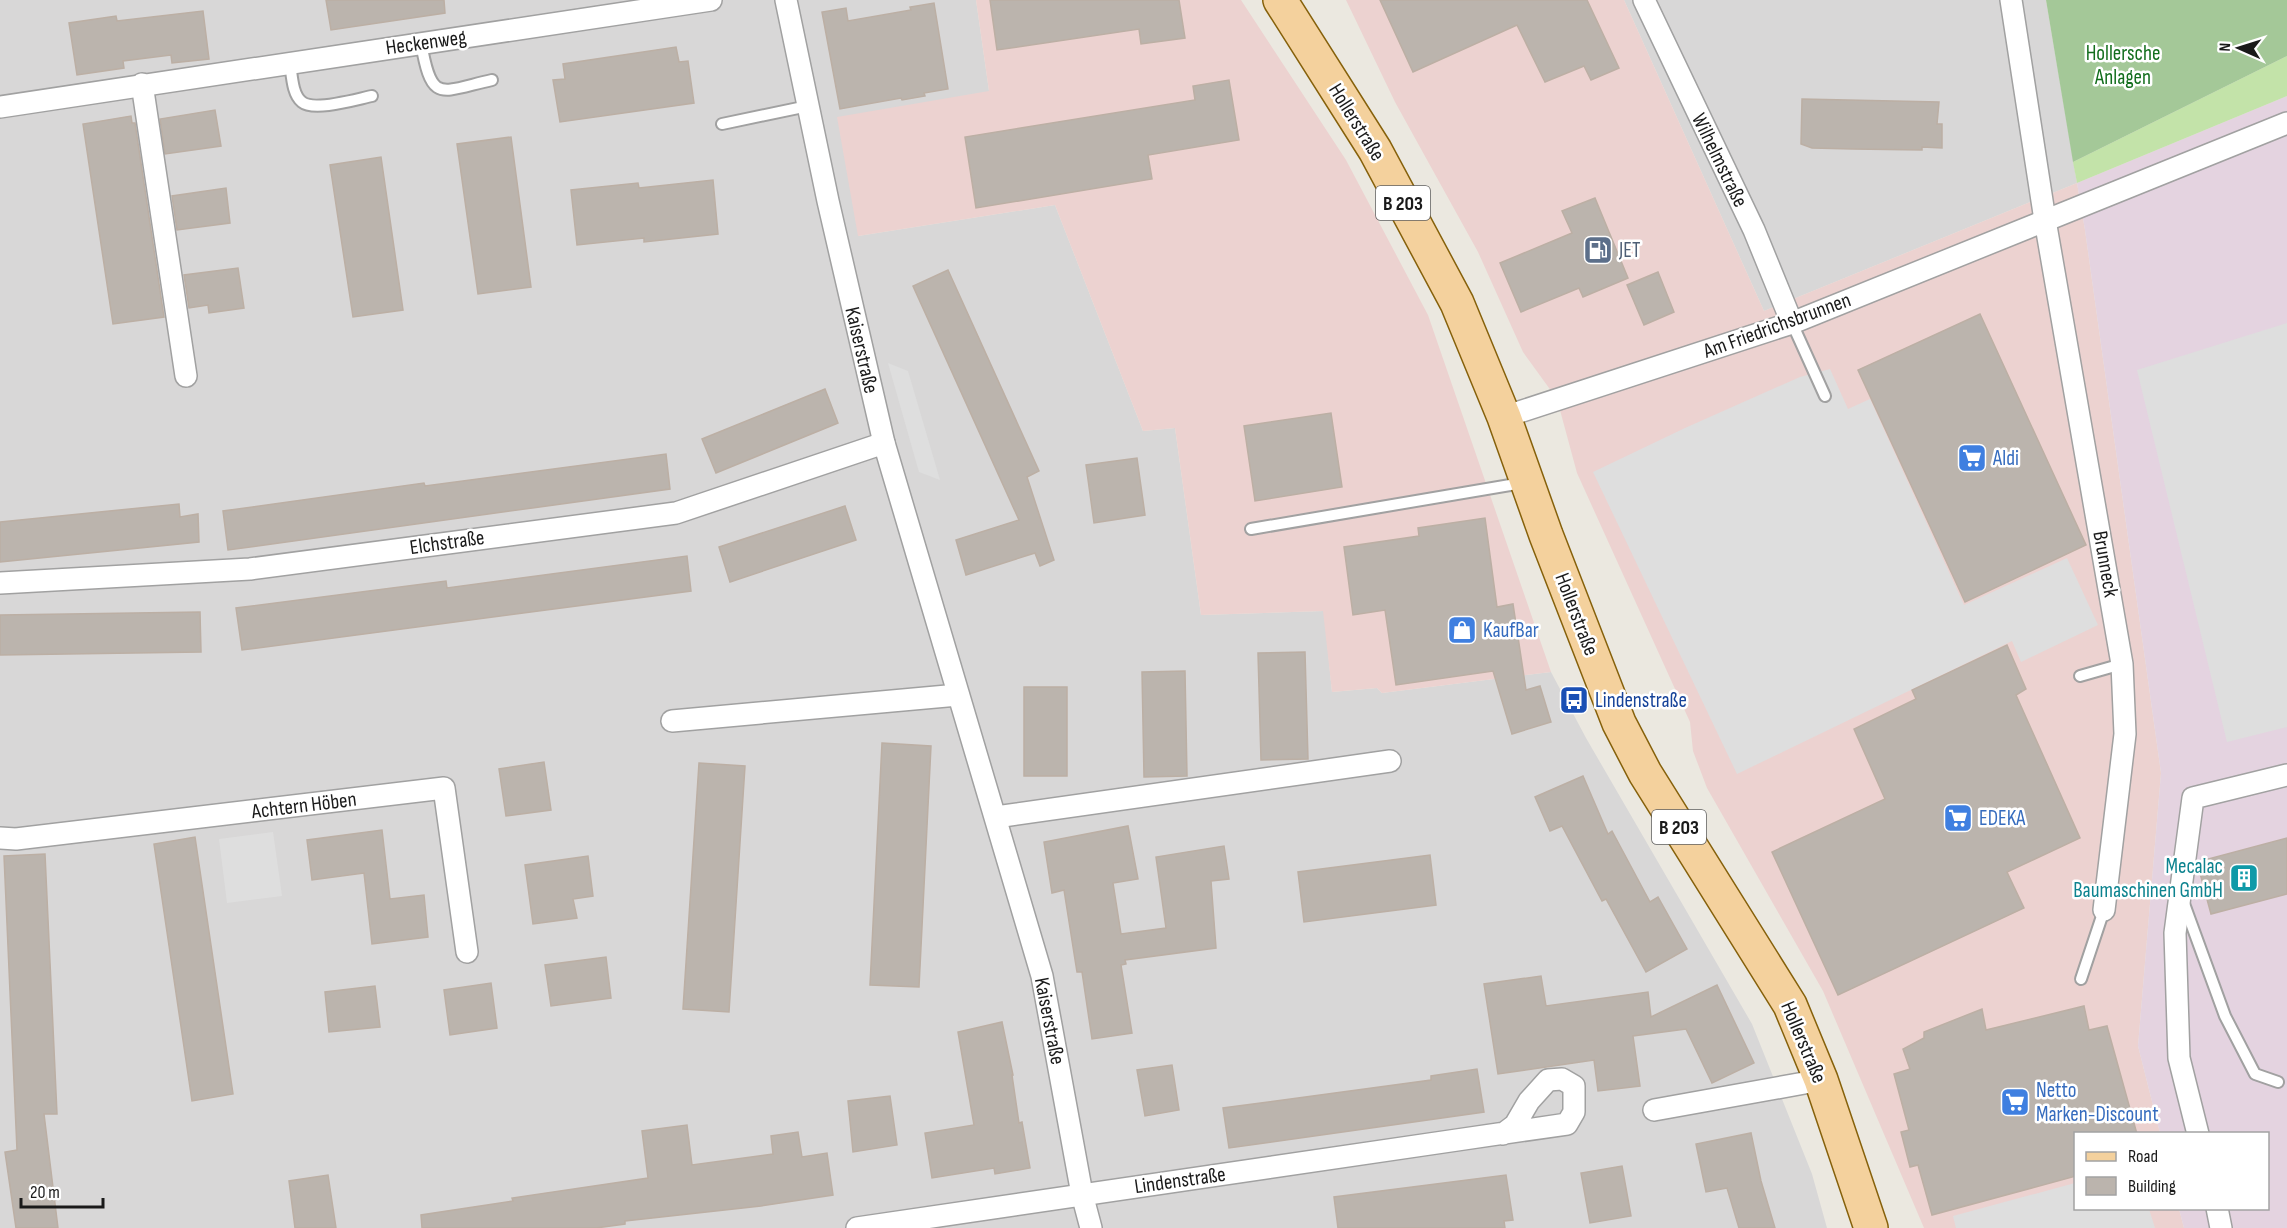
<svg xmlns="http://www.w3.org/2000/svg" width="2287" height="1228" font-family="'Sofia Sans Condensed',sans-serif">
  <style>
    .residential { fill: #d8d7d7 }
    .commercial { fill: #ecd2d0 }
    .industrial { fill: #e4d3e0 }
    .grass { fill: #c3e3a9 }
    .forest { fill: #a4c898 }
    .parking { fill: #dedede }
    .building { fill: #bbb4ad; stroke: #bcafa4; stroke-width: 1.5 }
    .lines { fill: none; stroke-linecap: round; stroke-linejoin: round }
    .lane-casing { stroke: #a1a1a1; stroke-width: 14 }
    .street-casing { stroke: #a1a1a1; stroke-width: 24 }
    .primary-casing { stroke: #86610b; stroke-width: 36 }
    .lane { stroke: #fff; stroke-width: 10 }
    .street { stroke: #fff; stroke-width: 21 }
    .primary { stroke: #f4d19d; stroke-width: 33 }
    .labels { text-anchor: middle; stroke-width: 5; stroke-linejoin: round; paint-order: stroke }
    .shield { fill: #fff; stroke: #5f5f5f; stroke-width: 1.5 }
    .shield-label { font-size: 20px; font-weight: bold; fill: #1a1a1a }
    .street-label { font-size: 21px; fill: #1a1a1a; stroke: #fff }
    .park-label { font-size: 21px; fill: #136e1d; stroke: #fff }
    .service-label { font-size: 21px; fill: #4e5e75; stroke: #fff; text-anchor: start }
    .shop-label { font-size: 21px; fill: #366cbe; stroke: #fff; text-anchor: start }
    .transit-label { font-size: 21px; fill: #164399; stroke: #fff; text-anchor: start }
    .culture-label { font-size: 21px; fill: #0d838f; stroke: #fff; text-anchor: end }
  </style>
  <rect width="100%" height="100%" fill="#ebe8e0"/>
  <g class="residential">
    <path d="M 0,0 L 976,0 L 989,91 L 858,236 L 1055,205 L 1143,431 L 1175,428 L 1201,615 L 1324,611 L 1332,692 L 1377,688 L 1382,693 L 1551,672 L 1586,738 L 1752,1024 L 1812,1174 L 1827,1228 L 0,1228 Z"/>
    <path d="M 1624,0 L 2046,0 L 2077,183 L 1764,311 Z"/>
  </g>
  <g class="commercial">
    <path d="M 976,0 L 1241,0 L 1346,160 L 1428,315 L 1551,672 L 1382,693 L 1377,688 L 1332,692 L 1323,611 L 1201,615 L 1175,428 L 1143,431 L 1055,205 L 858,236 L 837,117 L 989,91 Z"/>
    <path d="M 1346,0 L 1624,0 L 1764,311 L 2077,183 L 2085,230 L 2161,773 L 2138,1046 L 2160,1133 L 2076,1134 L 2076,1208 L 2179,1209 L 2184,1228 L 1924,1228 L 1823,991 L 1707,788 L 1693,751 L 1690,722 L 1577,473 L 1557,399 L 1523,352 L 1478,252 L 1395,102 Z"/>
  </g>
  <path class="industrial" d="M 2287,96 L 2287,1228 L 2184,1228 L 2179,1209 L 2268,1208 L 2268,1134 L 2160,1133 L 2138,1046 L 2161,773 L 2085,230 L 2077,183 Z"/>
  <path class="grass" d="M 2287,56 L 2287,96 L 2077,183 L 2073,162 Z"/>
  <path class="forest" d="M 2046,0 L 2287,0 L 2287,56 L 2073,162 Z"/>
  <g class="parking">
    <path d="M 2287,323 L 2287,727 L 2227,742 L 2137,370 Z"/>
    <path d="M 888,363 L 908,371 L 940,480 L 919,472 Z"/>
    <path d="M 1830,369 L 1848,409 L 1870,399 L 1964,605 L 2067,558 L 2098,625 L 2021,662 L 2012,641 L 1737,774 L 1593,472 L 1685,428 L 1800,377 Z"/>
    <path d="M 273,832 L 282,896 L 227,903 L 219,839 Z"/>
    <path d="M 2075,1183 L 2076,1208 L 2149,1209 L 2155,1228 L 1956,1228 L 1953,1216 Z"/>
  </g>
  <g class="building">
    <path d="M 326,0 L 444,0 L 445,13 L 331,30 Z"/>
    <path d="M 990,0 L 1179,0 L 1185,38 L 1141,44 L 1139,29 L 997,50 Z"/>
    <path d="M 1380,0 L 1587,0 L 1619,68 L 1591,80 L 1584,66 L 1545,82 L 1517,25 L 1413,72 Z"/>
    <path d="M 934,3 L 948,89 L 924,93 L 925,96 L 902,100 L 901,98 L 840,109 L 822,12 L 846,8 L 848,21 L 911,10 L 910,7 Z"/>
    <path d="M 203,11 L 209,59 L 172,63 L 171,55 L 123,61 L 124,68 L 77,75 L 69,23 L 116,16 L 117,21 Z"/>
    <path d="M 676,47 L 679,62 L 688,61 L 694,103 L 560,122 L 553,80 L 565,79 L 563,64 Z"/>
    <path d="M 1229,80 L 1239,140 L 1148,155 L 1152,179 L 976,208 L 965,137 L 1195,100 L 1193,86 Z"/>
    <path d="M 1802,99 L 1939,102 L 1937,124 L 1942,124 L 1942,148 L 1922,147 L 1922,150 L 1852,149 L 1812,148 L 1801,144 Z"/>
    <path d="M 215,110 L 221,146 L 165,154 L 160,119 Z"/>
    <path d="M 131,116 L 132,123 L 135,123 L 164,317 L 113,324 L 83,124 Z"/>
    <path d="M 511,137 L 531,287 L 478,294 L 457,144 Z"/>
    <path d="M 381,157 L 403,310 L 353,317 L 330,165 Z"/>
    <path d="M 713,180 L 718,234 L 644,242 L 644,238 L 577,245 L 571,190 L 638,183 L 639,188 Z"/>
    <path d="M 226,188 L 230,223 L 177,230 L 172,196 Z"/>
    <path d="M 1595,198 L 1628,278 L 1583,297 L 1579,288 L 1521,312 L 1500,263 L 1572,233 L 1562,211 Z"/>
    <path d="M 238,268 L 244,308 L 209,313 L 208,305 L 189,308 L 184,275 Z"/>
    <path d="M 948,270 L 1039,471 L 1027,477 L 1054,560 L 1040,566 L 1035,553 L 966,575 L 956,540 L 1019,520 L 913,286 Z"/>
    <path d="M 1658,272 L 1674,312 L 1644,325 L 1627,285 Z"/>
    <path d="M 1980,314 L 2086,545 L 1965,602 L 1858,370 Z"/>
    <path d="M 825,389 L 838,423 L 716,473 L 702,439 Z"/>
    <path d="M 1331,413 L 1342,487 L 1255,501 L 1244,426 Z"/>
    <path d="M 666,454 L 670,489 L 228,550 L 223,511 L 424,483 L 425,486 Z"/>
    <path d="M 1137,458 L 1145,515 L 1094,523 L 1086,465 Z"/>
    <path d="M 179,504 L 180,517 L 198,514 L 199,542 L 0,562 L 0,522 Z"/>
    <path d="M 845,506 L 856,540 L 730,582 L 719,547 Z"/>
    <path d="M 1485,518 L 1497,607 L 1513,604 L 1526,690 L 1540,686 L 1551,722 L 1512,734 L 1493,671 L 1396,685 L 1385,610 L 1353,615 L 1344,547 L 1419,536 L 1418,528 Z"/>
    <path d="M 687,556 L 691,591 L 242,650 L 236,608 L 446,581 L 447,588 Z"/>
    <path d="M 200,612 L 201,652 L 0,655 L 0,615 Z"/>
    <path d="M 2007,645 L 2026,689 L 2016,695 L 2080,838 L 2007,872 L 2024,908 L 1838,995 L 1772,852 L 1885,799 L 1854,729 L 1916,699 L 1912,690 Z"/>
    <path d="M 1305,652 L 1308,759 L 1261,760 L 1258,653 Z"/>
    <path d="M 1185,671 L 1187,776 L 1144,777 L 1142,672 Z"/>
    <rect x="1024" y="687" width="43" height="89"/>
    <path d="M 882,743 L 931,746 L 919,987 L 870,985 Z"/>
    <path d="M 544,762 L 551,810 L 506,816 L 499,769 Z"/>
    <path d="M 699,763 L 745,766 L 729,1012 L 683,1009 Z"/>
    <path d="M 1583,776 L 1608,834 L 1612,831 L 1650,902 L 1658,897 L 1687,949 L 1646,972 L 1606,899 L 1602,901 L 1562,826 L 1550,831 L 1535,797 Z"/>
    <path d="M 1128,826 L 1138,879 L 1113,883 L 1121,934 L 1166,928 L 1156,857 L 1224,846 L 1229,879 L 1211,881 L 1216,948 L 1125,960 L 1126,964 L 1121,965 L 1132,1033 L 1092,1039 L 1082,972 L 1077,972 L 1064,890 L 1052,893 L 1044,842 Z"/>
    <path d="M 382,830 L 390,899 L 424,895 L 428,937 L 372,944 L 364,873 L 312,880 L 307,840 Z"/>
    <path d="M 195,837 L 233,1094 L 192,1101 L 154,844 Z"/>
    <path d="M 2287,838 L 2287,894 L 2211,914 L 2197,862 Z"/>
    <path d="M 45,854 L 57,1114 L 44,1114 L 58,1228 L 16,1228 L 5,1152 L 17,1150 L 4,856 Z"/>
    <path d="M 1430,855 L 1436,905 L 1304,922 L 1298,872 Z"/>
    <path d="M 588,856 L 593,896 L 573,899 L 577,918 L 533,924 L 525,865 Z"/>
    <path d="M 606,957 L 611,998 L 551,1006 L 545,965 Z"/>
    <path d="M 1541,976 L 1546,1006 L 1648,992 L 1651,1017 L 1717,985 L 1754,1063 L 1712,1083 L 1686,1029 L 1633,1036 L 1640,1086 L 1598,1091 L 1594,1060 L 1498,1074 L 1484,984 Z"/>
    <path d="M 491,983 L 497,1028 L 450,1035 L 444,990 Z"/>
    <path d="M 375,986 L 380,1027 L 329,1032 L 325,992 Z"/>
    <path d="M 2084,1006 L 2089,1030 L 2107,1026 L 2137,1134 L 2076,1134 L 2076,1176 L 1932,1215 L 1918,1165 L 1910,1167 L 1901,1132 L 1909,1130 L 1894,1074 L 1910,1069 L 1903,1049 L 1924,1038 L 1924,1032 L 1982,1009 L 1986,1030 Z"/>
    <path d="M 1002,1022 L 1013,1075 L 1012,1075 L 1019,1123 L 1022,1122 L 1030,1168 L 995,1174 L 994,1168 L 932,1178 L 925,1133 L 974,1125 L 958,1032 Z"/>
    <path d="M 1172,1065 L 1179,1110 L 1145,1116 L 1137,1070 Z"/>
    <path d="M 1477,1069 L 1484,1112 L 1229,1148 L 1223,1108 L 1431,1080 L 1431,1076 Z"/>
    <path d="M 890,1096 L 897,1145 L 853,1152 L 848,1101 Z"/>
    <path d="M 687,1125 L 692,1165 L 773,1154 L 771,1136 L 798,1132 L 802,1157 L 827,1153 L 833,1195 L 761,1206 L 625,1221 L 625,1224 L 596,1228 L 422,1228 L 421,1215 L 513,1201 L 512,1198 L 648,1178 L 642,1131 Z"/>
    <path d="M 1751,1133 L 1761,1181 L 1775,1228 L 1739,1228 L 1727,1188 L 1706,1192 L 1696,1144 Z"/>
    <path d="M 1622,1166 L 1631,1216 L 1590,1223 L 1581,1173 Z"/>
    <path d="M 328,1175 L 336,1228 L 295,1228 L 289,1181 Z"/>
    <path d="M 1506,1175 L 1513,1220 L 1504,1221 L 1505,1228 L 1338,1228 L 1334,1197 Z"/>
  </g>
  <g class="lines">
    <g class="lane-casing">
      <g id="lane">
        <path d="M 421,43 C 432,104 439,92 492,80"/>
        <path d="M 290,63 C 292,75 292,94 302,102 C 314,112 357,99 372,96"/>
        <path d="M 722,124 L 808,106"/>
        <path d="M 1792,323 L 1825,396"/>
        <path d="M 1251,529 L 1522,483"/>
        <path d="M 2080,676 L 2122,664"/>
        <path d="M 2183,901 L 2225,1016 L 2255,1074 L 2278,1082"/>
        <path d="M 2081,979 L 2104,910"/>
      </g>
    </g>
    <g class="street-casing">
      <g id="street">
        <path d="M 786,0 L 828,201 L 884,443 L 1042,976 L 1082,1194 L 1091,1228"/>
        <path d="M 1644,0 L 1754,230 L 1792,323"/>
        <path d="M 2011,0 L 2045,220 L 2122,664 L 2125,734 L 2104,910"/>
        <path d="M 142,84 L 186,376"/>
        <path d="M 0,107 L 711,0"/>
        <path d="M 1504,417 L 1792,323 L 2287,123"/>
        <path d="M 0,583 L 250,569 L 676,513 L 884,443"/>
        <path d="M 672,721 L 958,695"/>
        <path d="M 996,817 L 1390,761"/>
        <path d="M 0,838 L 16,839 L 444,788 L 467,952"/>
        <path d="M 1654,1110 L 1821,1080"/>
        <path d="M 2198,1134 L 2179,1058 L 2175,933 L 2193,798 L 2287,775"/>
        <path d="M 2217,1208 L 2221,1228"/>
        <path d="M 857,1228 L 1457,1140 L 1567,1124 L 1574,1112 L 1574,1086 L 1562,1079 L 1548,1080 L 1529,1101 L 1515,1125 L 1503,1134"/>
      </g>
    </g>
    <g class="primary-casing">
      <path id="primary" d="M 1280,0 L 1375,150 L 1457,303 L 1504,417 L 1546,535 L 1619,723 L 1645,773 L 1790,1005 L 1821,1080 L 1871,1228"/>
    </g>
    <use href="#lane" class="lane"/>
    <use href="#street" class="street"/>
    <use href="#primary" class="primary"/>
  </g>
  <defs>
    <g id="fuel-square" transform="scale(1.5)"><rect x="-9" y="-9" width="18" height="18" rx="4" fill="#5c6f8a" stroke="#fff"/><path d="M-5.5-6h7V0h2V4h1.3V-2.5L3-4.5l.8-.8L6-3V5H2.5V1h-1V6h-7ZM-4.2-4.7v3.2H.2V-4.7Z" fill="#fff"/></g>
    <g id="supermarket-square" transform="scale(1.5)"><rect x="-9" y="-9" width="18" height="18" rx="4" fill="#3f7fe0" stroke="#fff"/><path d="M-6-5.5h2.5l.6 2H6L4.5 2H-2.5L-4.4-4H-6ZM-1.5 3.2a1.3 1.3 0 1 0 .1 0ZM3 3.2a1.3 1.3 0 1 0 .1 0Z" fill="#fff"/></g>
    <g id="shop-square" transform="scale(1.5)"><rect x="-9" y="-9" width="18" height="18" rx="4" fill="#3f7fe0" stroke="#fff"/><path d="M-5-2.5h2.3a2.7 3.5 0 0 1 5.4 0H5L5.5 6h-11ZM-1.5-2.5h3a1.5 2.3 0 0 0-3 0Z" fill="#fff"/></g>
    <g id="bus-square" transform="scale(1.5)"><rect x="-9" y="-9" width="18" height="18" rx="4" fill="#1a4fb4" stroke="#fff"/><path d="M-5-6H5V4H4V6H2V4H-2V6H-4V4H-5ZM-3.5-4V0h7V-4ZM-3.5 1.2v1.5H-2V1.2ZM2 1.2v1.5H3.5V1.2Z" fill="#fff"/></g>
    <g id="building-square" transform="scale(1.5)"><rect x="-9" y="-9" width="18" height="18" rx="4" fill="#0f9aa8" stroke="#fff"/><path d="M-4-6H4V6H1V3H-1V6H-4ZM-2.5-4.3h1.7v1.8h-1.7ZM.8-4.3h1.7v1.8H.8ZM-2.5-1h1.7V.8h-1.7ZM.8-1h1.7V.8H.8Z" fill="#fff"/></g>
  </defs>
  <g fill-rule="evenodd">
    <use href="#fuel-square" x="1598" y="250"/>
    <use href="#supermarket-square" x="1972" y="458"/>
    <use href="#shop-square" x="1462" y="630"/>
    <use href="#bus-square" x="1574" y="700"/>
    <use href="#supermarket-square" x="1958" y="818"/>
    <use href="#building-square" x="2244" y="878"/>
    <use href="#supermarket-square" x="2015" y="1102"/>
  </g>
  <g class="labels">
    <g class="shield">
      <rect x="1376" y="186" width="54" height="34" rx="4.5"/>
      <rect x="1652" y="810" width="54" height="34" rx="4.5"/>
    </g>
    <g class="shield-label">
      <text x="1403" y="210">B 203</text>
      <text x="1679" y="834">B 203</text>
    </g>
    <g class="street-label">
      <text transform="translate(426 42) rotate(-8)" y="7">Heckenweg</text>
      <text transform="translate(1357 122) rotate(58)" y="7">Hollerstraße</text>
      <text transform="translate(1720 160) rotate(64)" y="7">Wilhelmstraße</text>
      <text transform="translate(1777 325) rotate(-20)" y="7">Am Friedrichsbrunnen</text>
      <text transform="translate(862 350) rotate(77)" y="7">Kaiserstraße</text>
      <text transform="translate(447 542) rotate(-8)" y="7">Elchstraße</text>
      <text transform="translate(2106 564) rotate(80)" y="7">Brunneck</text>
      <text transform="translate(1577 614) rotate(69)" y="7">Hollerstraße</text>
      <text transform="translate(304 805) rotate(-7)" y="7">Achtern Höben</text>
      <text transform="translate(1050 1021) rotate(79)" y="7">Kaiserstraße</text>
      <text transform="translate(1804 1042) rotate(67)" y="7">Hollerstraße</text>
      <text transform="translate(1180 1180) rotate(-8)" y="7">Lindenstraße</text>
    </g>
    <g class="park-label">
      <text x="2123" y="60">Hollersche<tspan x="2123" dy="24">Anlagen</tspan></text>
    </g>
    <g class="service-label">
      <text x="1619" y="257">JET</text>
    </g>
    <g class="shop-label">
      <text x="1993" y="465">Aldi</text>
      <text x="1483" y="637">KaufBar</text>
      <text x="1979" y="825">EDEKA</text>
      <text x="2036" y="1097">Netto<tspan x="2036" dy="24">Marken-Discount</tspan></text>
    </g>
    <g class="transit-label">
      <text x="1595" y="707">Lindenstraße</text>
    </g>
    <g class="culture-label">
      <text x="2223" y="873">Mecalac<tspan x="2223" dy="24">Baumaschinen GmbH</tspan></text>
    </g>
  </g>
  <rect x="2074" y="1132" width="195" height="78" fill="#ffffff" stroke="#a3a3a3" stroke-width="1.5"/>
  <rect x="2086" y="1152" width="30" height="9" fill="#f4d19d" stroke="#a3a3a3" stroke-width="1.5"/>
  <text x="2128" y="1162" font-size="18" fill="#1a1a1a">Road</text>
  <rect x="2086" y="1177" width="30" height="18" fill="#bbb4ad" stroke="#a3a3a3" stroke-width="1.5"/>
  <text x="2128" y="1192" font-size="18" fill="#1a1a1a">Building</text>
  <g transform="translate(2239 48) rotate(273)" stroke="#ffffff" stroke-width="4.5" paint-order="stroke">
  <path d="M0-4.5L10 22L0 15L-10 22Z" fill="#1a1a1a"/>
  <text y="-9" font-size="16" font-weight="bold" text-anchor="middle" fill="#1a1a1a">N</text>
  </g>
  <path d="M21 1198v9h82v-9" fill="none" stroke="#1a1a1a" stroke-width="3"/>
  <text x="30" y="1198" font-size="18" fill="#1a1a1a" stroke="#ffffff" stroke-width="4.5" paint-order="stroke">20 m</text>
</svg>
